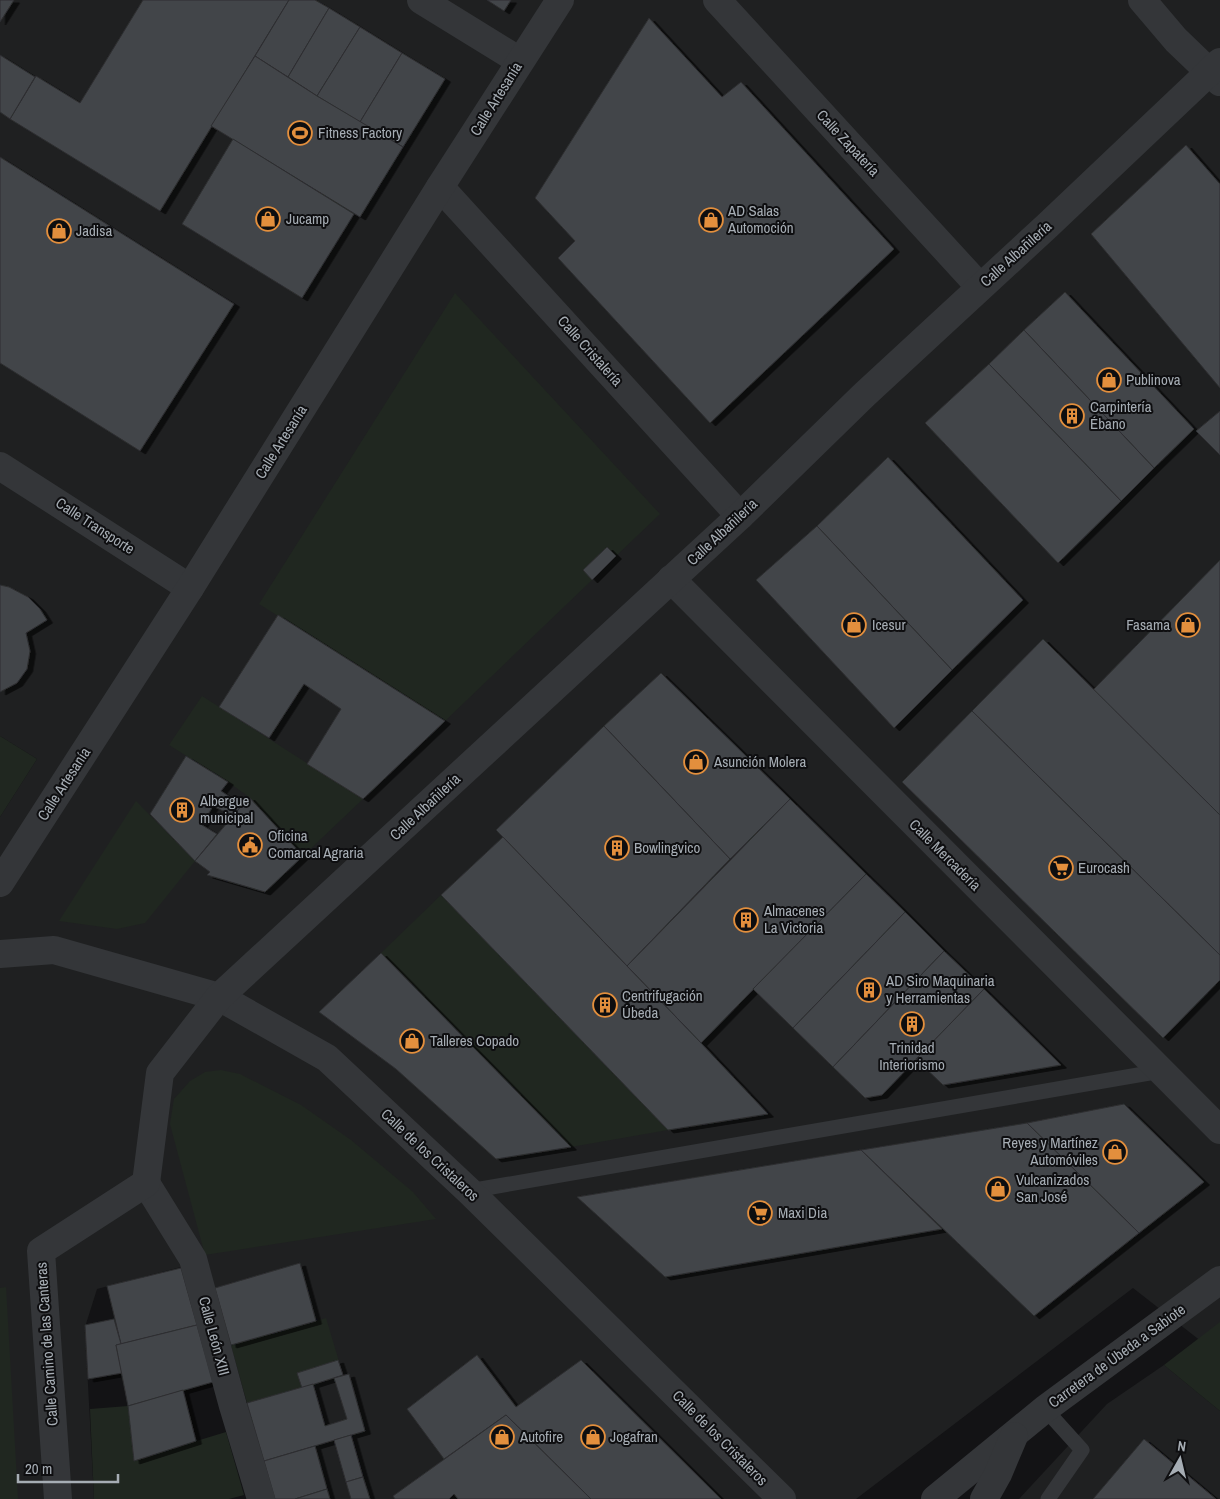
<svg xmlns="http://www.w3.org/2000/svg" width="1220" height="1499" font-family="'Archivo Narrow',sans-serif">
  <style>
    .built { fill: #1f2021 }
    .green { fill: #202720 }
    .building { fill: #424448; stroke: #2d2e30; filter: url(#shadow) }
    .lines { fill: none; stroke-linecap: round; stroke-linejoin: round }
    .service { stroke: #343639; stroke-width: 15 }
    .minor { stroke: #343639; stroke-width: 28 }
    .tertiary { stroke: #343639; stroke-width: 28 }
    .labels { text-anchor: middle; stroke-width: 4; stroke-linejoin: round; paint-order: stroke }
    .street-label { font-size: 15px; fill: #a6adb4; stroke: #0e0e10 }
    .poi-label { font-size: 15px; fill: #a6adb4; stroke: #0e0e10; text-anchor: start }
  </style>
  <defs>
    <filter id="shadow"><feDropShadow dx="5.5" dy="3" stdDeviation="0" flood-color="#0009"/></filter>
  </defs>
  <rect width="100%" height="100%" fill="#131315"/>
  <g class="built">
    <path d="M 0,0 L 1220,0 L 1220,1356 L 1133,1288 L 856,1499 L 275,1499 L 205,1256 L 181,1267 L 97,1289 L 85,1327 L 94,1499 L 0,1499 L 0,817 L 37,759 L 0,736 Z"/>
    <path d="M 1164,1365 L 1220,1411 L 1220,1499 L 1019,1499 L 1107,1404 Z"/>
  </g>
  <g class="green">
    <path d="M 455,293 L 660,514 L 616,556 L 607,547 L 583,570 L 592,580 L 445,721 L 259,604 Z"/>
    <path d="M 202,696 L 363,799 L 303,856 L 249,797 L 228,782 L 169,745 Z"/>
    <path d="M 0,736 L 37,759 L 0,817 Z"/>
    <path d="M 136,801 L 195,861 L 145,923 L 117,929 L 59,921 Z"/>
    <path d="M 441,895 L 668,1130 L 571,1147 L 381,953 Z"/>
    <path d="M 221,1070 L 240,1074 L 301,1105 L 351,1140 L 413,1192 L 436,1219 L 205,1255 L 170,1124 L 174,1099 L 190,1081 L 205,1072 Z"/>
    <path d="M 6,1287 L 18,1499 L 0,1499 L 0,1288 Z"/>
    <path d="M 326,1318 L 343,1375 L 247,1403 L 231,1345 Z"/>
    <path d="M 1220,1322 L 1220,1411 L 1164,1365 Z"/>
    <path d="M 128,1406 L 134,1460 L 226,1432 L 244,1495 L 229,1499 L 94,1499 L 90,1409 Z"/>
  </g>
  <g class="building">
    <path d="M 0,0 L 14,0 L 0,22 Z"/>
    <path d="M 143,0 L 289,0 L 160,211 L 10,119 L 36,76 L 80,103 Z"/>
    <path d="M 289,0 L 315,0 L 329,8 L 288,77 L 255,56 Z"/>
    <path d="M 487,0 L 511,0 L 504,11 Z"/>
    <path d="M 329,8 L 360,27 L 317,96 L 288,77 Z"/>
    <path d="M 649,18 L 722,97 L 741,82 L 894,249 L 710,423 L 558,258 L 575,241 L 535,198 Z"/>
    <path d="M 360,27 L 402,53 L 360,122 L 317,96 Z"/>
    <path d="M 402,53 L 445,79 L 403,147 L 360,122 Z"/>
    <path d="M 0,55 L 35,77 L 10,119 L 0,112 Z"/>
    <path d="M 255,56 L 317,96 L 403,147 L 360,217 L 211,126 Z"/>
    <path d="M 233,139 L 354,214 L 302,298 L 182,224 Z"/>
    <path d="M 1186,145 L 1220,184 L 1220,388 L 1091,234 Z"/>
    <path d="M 0,157 L 234,304 L 140,451 L 0,363 Z"/>
    <path d="M 1065,292 L 1194,429 L 1154,468 L 1024,330 Z"/>
    <path d="M 1024,330 L 1154,468 L 1121,501 L 989,364 Z"/>
    <path d="M 989,364 L 1121,501 L 1058,563 L 925,423 Z"/>
    <path d="M 1220,411 L 1220,455 L 1196,431 Z"/>
    <path d="M 888,457 L 1023,600 L 952,670 L 817,526 Z"/>
    <path d="M 817,526 L 952,670 L 894,728 L 756,580 Z"/>
    <path d="M 607,547 L 616,556 L 592,580 L 583,570 Z"/>
    <path d="M 1220,560 L 1220,815 L 1093,690 Z"/>
    <path d="M 0,585 L 9,587 L 28,597 L 40,609 L 47,620 L 26,633 L 30,651 L 27,669 L 17,683 L 0,692 Z"/>
    <path d="M 278,615 L 445,721 L 363,799 L 307,764 L 341,709 L 304,684 L 269,738 L 219,707 Z"/>
    <path d="M 1043,639 L 1220,815 L 1220,955 L 972,711 Z"/>
    <path d="M 661,673 L 790,799 L 730,859 L 604,726 Z"/>
    <path d="M 972,711 L 1220,955 L 1220,980 L 1163,1038 L 902,782 Z"/>
    <path d="M 604,726 L 730,859 L 627,966 L 496,830 Z"/>
    <path d="M 186,756 L 228,782 L 221,791 L 242,805 L 233,816 L 213,806 L 202,825 L 217,834 L 195,861 L 150,814 Z"/>
    <path d="M 249,797 L 303,856 L 265,892 L 207,875 L 210,872 L 195,861 Z"/>
    <path d="M 790,799 L 866,874 L 701,1043 L 627,966 Z"/>
    <path d="M 503,837 L 701,1043 L 768,1114 L 668,1130 L 441,895 Z"/>
    <path d="M 866,874 L 905,912 L 793,1028 L 753,989 Z"/>
    <path d="M 905,912 L 944,951 L 833,1067 L 793,1028 Z"/>
    <path d="M 944,951 L 984,989 L 882,1095 L 865,1098 L 833,1067 Z"/>
    <path d="M 381,953 L 571,1147 L 496,1159 L 396,1069 L 319,1012 Z"/>
    <path d="M 984,989 L 1061,1065 L 943,1085 L 916,1059 Z"/>
    <path d="M 1124,1104 L 1204,1182 L 1139,1233 L 1027,1123 Z"/>
    <path d="M 1027,1123 L 1139,1233 L 1034,1316 L 861,1150 Z"/>
    <path d="M 861,1150 L 942,1229 L 665,1277 L 577,1197 Z"/>
    <path d="M 300,1263 L 316,1321 L 231,1345 L 215,1288 Z"/>
    <path d="M 181,1268 L 197,1325 L 121,1344 L 107,1286 Z"/>
    <path d="M 114,1319 L 121,1344 L 116,1345 L 122,1373 L 88,1379 L 85,1325 Z"/>
    <path d="M 197,1325 L 213,1382 L 128,1406 L 116,1345 Z"/>
    <path d="M 477,1355 L 516,1407 L 581,1360 L 721,1499 L 591,1499 L 506,1415 L 444,1459 L 407,1409 Z"/>
    <path d="M 338,1360 L 343,1375 L 302,1388 L 297,1373 Z"/>
    <path d="M 349,1374 L 365,1431 L 264,1461 L 247,1403 L 313,1384 L 325,1426 L 347,1419 L 334,1378 Z"/>
    <path d="M 183,1390 L 196,1441 L 134,1461 L 128,1406 Z"/>
    <path d="M 506,1415 L 591,1499 L 458,1499 L 454,1494 L 449,1499 L 395,1499 L 393,1496 Z"/>
    <path d="M 351,1435 L 363,1477 L 346,1482 L 334,1440 Z"/>
    <path d="M 1144,1439 L 1216,1499 L 1093,1499 Z"/>
    <path d="M 315,1446 L 327,1489 L 295,1499 L 275,1499 L 264,1461 Z"/>
    <path d="M 363,1477 L 370,1499 L 351,1499 L 346,1482 Z"/>
    <path d="M 327,1489 L 330,1499 L 295,1499 Z"/>
  </g>
  <g class="lines">
    <g class="service">
      <path d="M 469,1191 L 1161,1071"/>
      <path d="M 1045,1409 L 1082,1450 L 1048,1499"/>
    </g>
    <g class="minor">
      <path d="M 421,0 L 520,61"/>
      <path d="M 717,0 L 980,287"/>
      <path d="M 1142,0 L 1176,40 L 1220,82"/>
      <path d="M 440,187 L 740,516"/>
      <path d="M 0,466 L 190,588"/>
      <path d="M 671,579 L 1220,1130"/>
      <path d="M 0,883 L 190,588 L 440,187 L 560,0"/>
      <path d="M 0,954 L 54,950 L 219,997 L 327,1058 L 469,1191 L 782,1499"/>
      <path d="M 146,1183 L 193,1259 L 233,1406 L 261,1499"/>
      <path d="M 58,1499 L 41,1251 L 146,1183 L 160,1073 L 219,997 L 740,516 L 864,395 L 1047,226 L 1220,62"/>
    </g>
    <g class="tertiary">
      <path d="M 935,1499 L 1045,1409 L 1220,1280"/>
      <path d="M 984,1499 L 998,1474 L 1014,1436"/>
    </g>
  </g>
  <defs>
    <g id="stadium-ring" transform="scale(1.25)"><circle r="9.5" fill="#0e0e10" stroke="#e38f3d" stroke-width="1.5"/><path d="M0-5a6.5 5 0 1 0 0 10a6.5 5 0 1 0 0-10ZM-3.5-1.8h7v3.6h-7Z" fill="#e38f3d"/></g>
    <g id="shop-ring" transform="scale(1.25)"><circle r="9.5" fill="#0e0e10" stroke="#e38f3d" stroke-width="1.5"/><path d="M-5-2.5h2.3a2.7 3.5 0 0 1 5.4 0H5L5.5 6h-11ZM-1.5-2.5h3a1.5 2.3 0 0 0-3 0Z" fill="#e38f3d"/></g>
    <g id="building-ring" transform="scale(1.25)"><circle r="9.5" fill="#0e0e10" stroke="#e38f3d" stroke-width="1.5"/><path d="M-4-6H4V6H1V3H-1V6H-4ZM-2.5-4.3h1.7v1.8h-1.7ZM.8-4.3h1.7v1.8H.8ZM-2.5-1h1.7V.8h-1.7ZM.8-1h1.7V.8H.8Z" fill="#e38f3d"/></g>
    <g id="civic-ring" transform="scale(1.25)"><circle r="9.5" fill="#0e0e10" stroke="#e38f3d" stroke-width="1.5"/><path d="M-.6-6.5H3V-4.5H.6V-3L4-1V1h2V6H-6V1h2V-1L-.6-3ZM-1.2 2.5V6h2.4V2.5Z" fill="#e38f3d"/></g>
    <g id="supermarket-ring" transform="scale(1.25)"><circle r="9.5" fill="#0e0e10" stroke="#e38f3d" stroke-width="1.5"/><path d="M-6-5.5h2.5l.6 2H6L4.5 2H-2.5L-4.4-4H-6ZM-1.5 3.2a1.3 1.3 0 1 0 .1 0ZM3 3.2a1.3 1.3 0 1 0 .1 0Z" fill="#e38f3d"/></g>
  </defs>
  <g fill-rule="evenodd">
    <use href="#stadium-ring" x="300" y="133"/>
    <use href="#shop-ring" x="268" y="219"/>
    <use href="#shop-ring" x="711" y="220"/>
    <use href="#shop-ring" x="59" y="231"/>
    <use href="#shop-ring" x="1109" y="380"/>
    <use href="#building-ring" x="1072" y="416"/>
    <use href="#shop-ring" x="854" y="625"/>
    <use href="#shop-ring" x="1188" y="625"/>
    <use href="#shop-ring" x="696" y="762"/>
    <use href="#building-ring" x="182" y="810"/>
    <use href="#civic-ring" x="250" y="845"/>
    <use href="#building-ring" x="617" y="848"/>
    <use href="#supermarket-ring" x="1061" y="868"/>
    <use href="#building-ring" x="746" y="920"/>
    <use href="#building-ring" x="869" y="990"/>
    <use href="#building-ring" x="605" y="1005"/>
    <use href="#building-ring" x="912" y="1024"/>
    <use href="#shop-ring" x="412" y="1041"/>
    <use href="#shop-ring" x="1115" y="1152"/>
    <use href="#shop-ring" x="998" y="1189"/>
    <use href="#supermarket-ring" x="760" y="1213"/>
    <use href="#shop-ring" x="502" y="1437"/>
    <use href="#shop-ring" x="593" y="1437"/>
  </g>
  <g class="labels">
    <g class="street-label">
      <text transform="translate(496 99) rotate(-58)" y="5">Calle Artesanía</text>
      <text transform="translate(848 143) rotate(47)" y="5">Calle Zapatería</text>
      <text transform="translate(1016 254) rotate(-42)" y="5">Calle Albañilería</text>
      <text transform="translate(590 351) rotate(48)" y="5">Calle Cristalería</text>
      <text transform="translate(281 442) rotate(-58)" y="5">Calle Artesanía</text>
      <text transform="translate(95 526) rotate(33)" y="5">Calle Transporte</text>
      <text transform="translate(722 532) rotate(-43)" y="5">Calle Albañilería</text>
      <text transform="translate(64 784) rotate(-57)" y="5">Calle Artesanía</text>
      <text transform="translate(425 807) rotate(-43)" y="5">Calle Albañilería</text>
      <text transform="translate(945 855) rotate(45)" y="5">Calle Mercadería</text>
      <text transform="translate(430 1155) rotate(43)" y="5">Calle de los Cristaleros</text>
      <text transform="translate(214 1336) rotate(75)" y="5">Calle León XIII</text>
      <text transform="translate(47 1344) rotate(-94)" y="5">Calle Camino de las Canteras</text>
      <text transform="translate(1117 1356) rotate(-36)" y="5">Carretera de Úbeda a Sabiote</text>
      <text transform="translate(720 1438) rotate(45)" y="5">Calle de los Cristaleros</text>
    </g>
    <g class="poi-label">
      <text x="318" y="138">Fitness Factory</text>
      <text x="728" y="216">AD Salas<tspan x="728" dy="17">Automoción</tspan></text>
      <text x="286" y="224">Jucamp</text>
      <text x="76" y="236">Jadisa</text>
      <text x="1126" y="385">Publinova</text>
      <text x="1090" y="412">Carpintería<tspan x="1090" dy="17">Ébano</tspan></text>
      <text x="872" y="630">Icesur</text>
      <text x="1170" y="630" text-anchor="end">Fasama</text>
      <text x="714" y="767">Asunción Molera</text>
      <text x="200" y="806">Albergue<tspan x="200" dy="17">municipal</tspan></text>
      <text x="268" y="841">Oficina<tspan x="268" dy="17">Comarcal Agraria</tspan></text>
      <text x="634" y="853">Bowlingvico</text>
      <text x="1078" y="873">Eurocash</text>
      <text x="764" y="916">Almacenes<tspan x="764" dy="17">La Victoria</tspan></text>
      <text x="886" y="986">AD Siro Maquinaria<tspan x="886" dy="17">y Herramientas</tspan></text>
      <text x="622" y="1001">Centrifugación<tspan x="622" dy="17">Úbeda</tspan></text>
      <text x="430" y="1046">Talleres Copado</text>
      <text x="912" y="1053" text-anchor="middle">Trinidad<tspan x="912" dy="17">Interiorismo</tspan></text>
      <text x="1098" y="1148" text-anchor="end">Reyes y Martínez<tspan x="1098" dy="17">Automóviles</tspan></text>
      <text x="1016" y="1185">Vulcanizados<tspan x="1016" dy="17">San José</tspan></text>
      <text x="778" y="1218">Maxi Dia</text>
      <text x="520" y="1442">Autofire</text>
      <text x="610" y="1442">Jogafran</text>
    </g>
  </g>
  <g transform="translate(1180 1459) rotate(8)" stroke="#0e0e10" stroke-width="4" paint-order="stroke">
  <path d="M0-4L9 19L0 12L-9 19Z" fill="#a6adb4"/>
  <text y="-8" font-size="14" font-weight="bold" text-anchor="middle" fill="#a6adb4">N</text>
  </g>
  <path d="M18 1474v8h100v-8" fill="none" stroke="#a6adb4" stroke-width="2.5"/>
  <text x="25" y="1474" font-size="15" fill="#a6adb4" stroke="#0e0e10" stroke-width="4" paint-order="stroke">20 m</text>
</svg>
